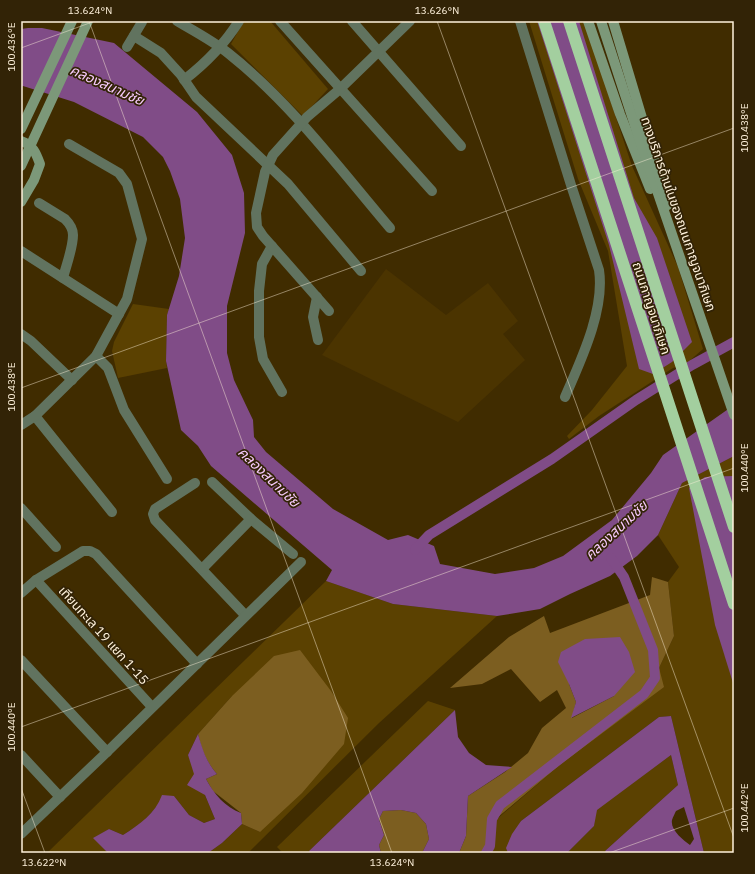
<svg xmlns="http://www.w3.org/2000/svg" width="755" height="874" font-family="'IBM Plex Sans','Noto Sans Thai',sans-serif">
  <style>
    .built { fill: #4b3400 }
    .green { fill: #5b4101 }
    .forest { fill: #7c5e20; fill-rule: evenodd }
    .water { fill: #804c87; fill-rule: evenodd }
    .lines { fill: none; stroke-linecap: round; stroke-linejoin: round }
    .canal { stroke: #804c87; stroke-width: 10 }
    .minor { stroke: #61735f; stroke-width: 10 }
    .secondary { stroke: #7c9879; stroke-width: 10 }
    .motorway { stroke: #a3cf9f; stroke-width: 12 }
    .secondary-bridge { stroke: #7c9879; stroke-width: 10 }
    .ticks { fill: none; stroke: #fff2dc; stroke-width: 1; stroke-opacity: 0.45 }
    .labels { text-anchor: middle; stroke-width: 3.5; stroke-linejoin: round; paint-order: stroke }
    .street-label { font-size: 13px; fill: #fff2dc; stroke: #322306 }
    .water-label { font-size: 14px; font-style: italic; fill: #f8cbfe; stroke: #322306 }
    .neatline { fill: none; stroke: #fff2dc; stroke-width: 1.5 }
    .ticks-label { font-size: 10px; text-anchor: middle; fill: #fff2dc }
  </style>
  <rect width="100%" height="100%" fill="#402c00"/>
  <path class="built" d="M 386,269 L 446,315 L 488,283 L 518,321 L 503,334 L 525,360 L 458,422 L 322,355 Z"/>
  <g class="green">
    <path d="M 244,21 L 270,21 L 328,89 L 303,116 L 231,44 Z"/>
    <path d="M 529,21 L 584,21 L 632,166 L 678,267 L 703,349 L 687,363 L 673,368 L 599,416 L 569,439 L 567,436 L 592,410 L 627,366 L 608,251 L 578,179 Z"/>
    <path d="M 133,304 L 169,309 L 167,315 L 166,361 L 167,368 L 118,378 L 112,351 L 114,342 Z"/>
    <path d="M 734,456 L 734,853 L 704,853 L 671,716 L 659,717 L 521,821 L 507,848 L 508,853 L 487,853 L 491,824 L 561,764 L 659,668 L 674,636 L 668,582 L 679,567 L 658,535 L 682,483 Z"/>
    <path d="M 326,581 L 393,604 L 497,616 L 379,723 L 248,853 L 208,853 L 222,843 L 242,824 L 260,832 L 232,696 L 198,734 L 188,755 L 215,819 L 204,823 L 189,815 L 174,796 L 158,805 L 143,822 L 123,835 L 109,829 L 94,838 L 108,853 L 47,853 Z"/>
    <path d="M 428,701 L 455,710 L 309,851 L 310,853 L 283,853 L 277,847 Z"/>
    <path d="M 671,755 L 678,785 L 605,851 L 606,853 L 567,853 L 594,826 L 596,810 Z"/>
  </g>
  <g class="forest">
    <path d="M 652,577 L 668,582 L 674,636 L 659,668 L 664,687 L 561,764 L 491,823 L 487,853 L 459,853 L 466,836 L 468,796 L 505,772 L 528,753 L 542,728 L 566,708 L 557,690 L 540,702 L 511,669 L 482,684 L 450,688 L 509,637 L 544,616 L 550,633 L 650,595 ZM 569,684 L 614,696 L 572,718 L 576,702 Z"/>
    <path d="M 300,650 L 331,691 L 348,718 L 344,744 L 302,793 L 260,832 L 242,824 L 241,813 L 213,791 L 206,779 L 217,774 C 206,761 202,751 198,734 L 232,696 L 274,656 Z"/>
    <path d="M 401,810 L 416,813 L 426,824 L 429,839 L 422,853 L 381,853 L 379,845 L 384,835 L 379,819 L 383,811 Z"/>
  </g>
  <g class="water">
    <path d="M 537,21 L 579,21 L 634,198 L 657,238 L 692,342 L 672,362 L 653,374 L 639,369 L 609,245 Z"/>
    <path d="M 28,28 L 42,28 L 114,43 L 197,112 L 232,155 L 244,193 L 245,233 L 227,306 L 227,353 L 234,380 L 253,420 L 254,437 L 266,452 L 333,509 L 388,540 L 408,535 L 434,546 L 440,564 L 495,574 L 534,568 L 563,556 L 612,520 L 651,473 L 663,455 L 734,405 L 734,456 L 682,483 L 658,535 L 637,556 L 610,576 L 570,594 L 540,609 L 497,616 L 393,604 L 326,581 L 332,570 L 211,466 L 198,446 L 181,430 L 166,361 L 167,315 L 179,276 L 185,238 L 180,199 L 170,171 L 163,157 L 143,137 L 74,102 L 23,86 L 21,87 L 21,29 Z"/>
    <path d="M 733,476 L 734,478 L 734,686 L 715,625 L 689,488 L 705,477 Z"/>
    <path d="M 620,637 L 629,652 L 635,672 L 614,696 L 571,718 L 576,702 L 569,684 L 558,662 L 561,652 L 585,639 Z"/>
    <path d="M 455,710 L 458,737 L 469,753 L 486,765 L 512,767 L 468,796 L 466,836 L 459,853 L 422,853 L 429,839 L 426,824 L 416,813 L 401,810 L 383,811 L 379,819 L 384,835 L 379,845 L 381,853 L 310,853 L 309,851 Z"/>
    <path d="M 671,716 L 704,853 L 606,853 L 605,851 L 678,785 L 671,755 L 597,810 L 594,826 L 567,853 L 508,853 L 506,848 L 512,834 L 521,821 L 659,717 ZM 684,807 L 694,839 L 690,845 C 683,840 670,830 672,820 C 673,817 675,813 676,811 Z"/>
    <path d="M 198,734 C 203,751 206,761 217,774 L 206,779 C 214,794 225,807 241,813 L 242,824 L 222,843 L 208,853 L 108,853 L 93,838 L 109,829 L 123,835 C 140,824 155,814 162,795 L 174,796 L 189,815 L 204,823 L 215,819 L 205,795 L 187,785 L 194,774 L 188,755 Z"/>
  </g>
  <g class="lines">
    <g class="canal">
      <path d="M 415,550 L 429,535 L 552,459 L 636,400 L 692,365 L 734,342"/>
      <path d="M 486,853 L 490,846 L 492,819 L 500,805 L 644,694 L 655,678 L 653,650 L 624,577 L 611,558"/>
    </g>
    <g class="minor">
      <path d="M 177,21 C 194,31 213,41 228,53 C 291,103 339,168 390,228"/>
      <path d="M 280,21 L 432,191"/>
      <path d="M 352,21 L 461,146"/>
      <path d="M 520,21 L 571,185 L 599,270 C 605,310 581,360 565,397"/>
      <path d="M 134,36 L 161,53 L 181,75 L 196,97 L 288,184 L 361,271"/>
      <path d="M 127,47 L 142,22"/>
      <path d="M 184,80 C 206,63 224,45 239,21"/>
      <path d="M 39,203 L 65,219 C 69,223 73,229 73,235 C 73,248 66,266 63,278"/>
      <path d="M 272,246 L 262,264 L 259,291 L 259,337 L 263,359 L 282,392"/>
      <path d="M 21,251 L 119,314"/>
      <path d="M 317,297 L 313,317 L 318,340"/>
      <path d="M 329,311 L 263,236 L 257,227 L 256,213 L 265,172 L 273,155 L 307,117 L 340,89 L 410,21"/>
      <path d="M 21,334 L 31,341 L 72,380"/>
      <path d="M 96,356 L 108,368 L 124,410 L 167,479"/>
      <path d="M 35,416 L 112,512"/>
      <path d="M 21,425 L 35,416 L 96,356 L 127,299 L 142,239 L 127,184 L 119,173 L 69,144"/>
      <path d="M 212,482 L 251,519 L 293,554"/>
      <path d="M 195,483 L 155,509 L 153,514 L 155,520 L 245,615"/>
      <path d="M 21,508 L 56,547"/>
      <path d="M 202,569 L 251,519"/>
      <path d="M 36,580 L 152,707"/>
      <path d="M 21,593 L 36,580 L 83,551 L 90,551 L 96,554 L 197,664"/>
      <path d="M 21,660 L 107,752"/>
      <path d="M 21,755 L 60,797"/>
      <path d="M 21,834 L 107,752 L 301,562"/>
    </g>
    <g class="secondary">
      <path d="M 588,21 L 620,114 L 650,189"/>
      <path d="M 601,21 L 640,141 L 734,415"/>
      <path d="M 613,21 L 668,205"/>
      <path d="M 21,129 L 72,21"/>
      <path d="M 21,141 C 33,145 36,153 40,164 L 34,180 L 21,202"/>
    </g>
    <g class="motorway">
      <path d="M 544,21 L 734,604"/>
      <path d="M 569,21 L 734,527"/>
    </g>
    <path class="secondary-bridge" d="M 21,166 L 88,21"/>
  </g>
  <path class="ticks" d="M 89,21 L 392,853M 437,21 L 734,838M 21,48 L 95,21M 21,388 L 734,128M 21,727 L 734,468M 21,788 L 45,853M 609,853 L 734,808"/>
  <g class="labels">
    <g class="street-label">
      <text transform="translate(679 214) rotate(71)" y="5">ทางบริการด้านในของถนนกาญจนาภิเษก</text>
      <text transform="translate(652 308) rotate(72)" y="5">ถนนกาญจนาภิเษก</text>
      <text transform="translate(104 635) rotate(48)" y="5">เทียนทะเล 19 แยก 1-15</text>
    </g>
    <g class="water-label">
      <text transform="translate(107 85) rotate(24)" y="5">คลองสนามชัย</text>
      <text transform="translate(269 477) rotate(44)" y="5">คลองสนามชัย</text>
      <text transform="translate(616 530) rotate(-43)" y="5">คลองสนามชัย</text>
    </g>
  </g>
  <rect width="755" height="874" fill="none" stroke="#322306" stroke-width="44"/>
  <rect x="22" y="22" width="711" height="830" class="neatline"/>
  <g class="ticks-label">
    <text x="90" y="14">13.624°N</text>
    <text x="437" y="14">13.626°N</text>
    <text transform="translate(11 47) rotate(-90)" y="4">100.436°E</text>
    <text transform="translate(744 128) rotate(-90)" y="4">100.438°E</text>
    <text transform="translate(11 387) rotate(-90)" y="4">100.438°E</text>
    <text transform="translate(744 468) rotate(-90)" y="4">100.440°E</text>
    <text transform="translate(11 727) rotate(-90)" y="4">100.440°E</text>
    <text transform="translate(744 808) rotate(-90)" y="4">100.442°E</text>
    <text x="44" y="866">13.622°N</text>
    <text x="392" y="866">13.624°N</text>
  </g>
</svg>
